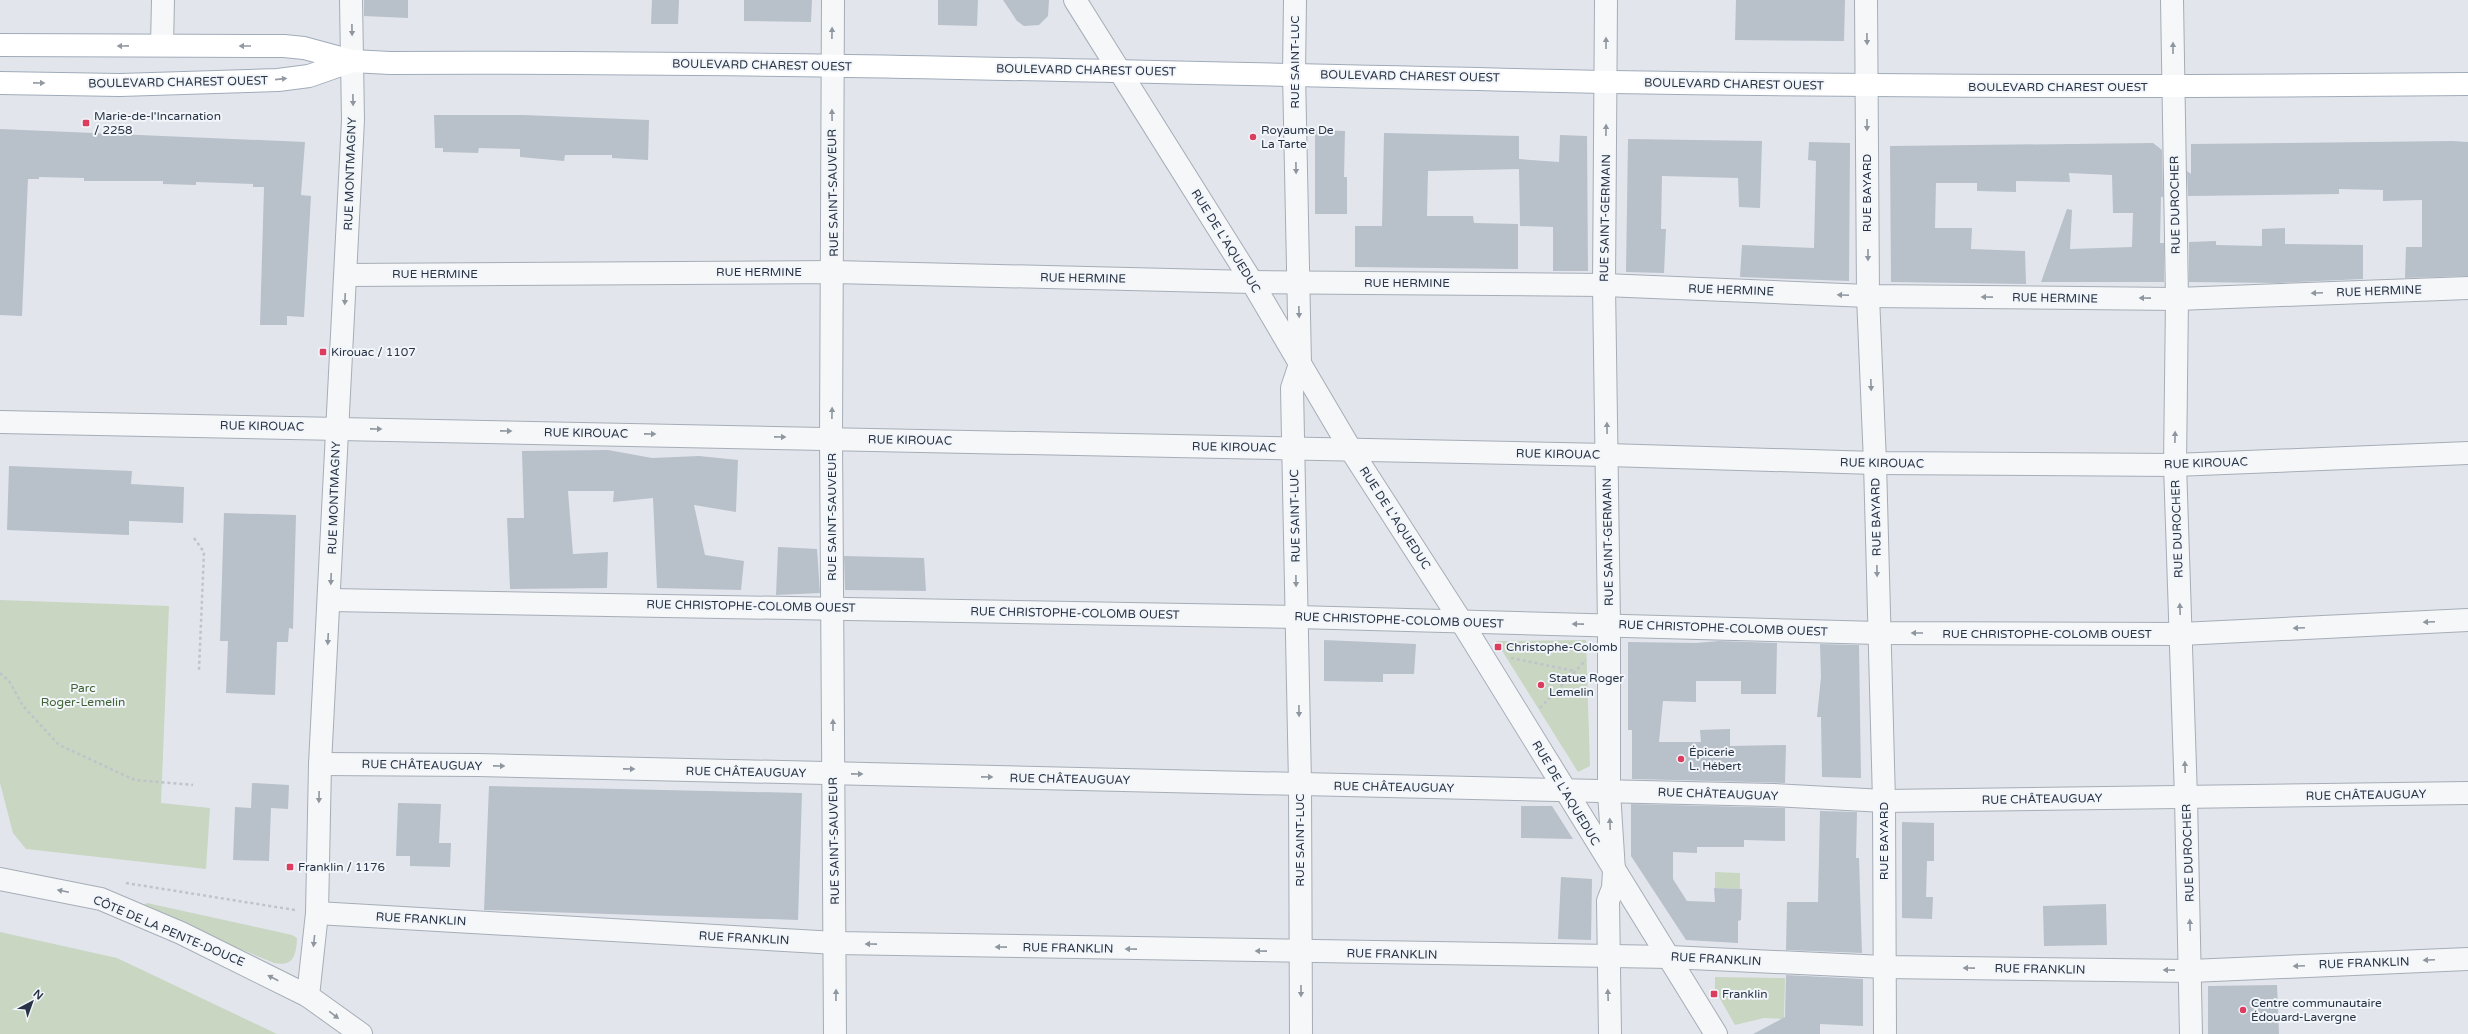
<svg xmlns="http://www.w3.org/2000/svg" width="2468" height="1034" font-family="'Varela Round',sans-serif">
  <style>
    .green { fill: #c8d6c2 }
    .building { fill: #b8c0ca }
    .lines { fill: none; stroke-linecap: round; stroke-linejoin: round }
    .minor-casing { stroke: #a6adb7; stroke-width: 24 }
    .tertiary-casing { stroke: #a6adb7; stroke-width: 24 }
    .primary-casing { stroke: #a0abb9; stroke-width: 24 }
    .path { stroke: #c0c4ca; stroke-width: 2.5; stroke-dasharray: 3 3; stroke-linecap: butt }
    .minor { stroke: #f5f7f9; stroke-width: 22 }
    .tertiary { stroke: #f5f7f9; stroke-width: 22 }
    .primary { stroke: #fff; stroke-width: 22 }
    .oneway { fill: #8e969f }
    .oneway2 { fill: #949aa2 }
    .poi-dot { fill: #dc3c5d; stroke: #f2f5f9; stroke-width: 1.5 }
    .labels { text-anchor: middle; stroke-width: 4; stroke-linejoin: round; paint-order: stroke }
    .street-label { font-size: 12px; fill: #283445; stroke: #f2f5f9 }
    .poi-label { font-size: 12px; fill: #283445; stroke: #f2f5f9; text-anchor: start }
    .park-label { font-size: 12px; fill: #3f6334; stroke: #f2f5f9 }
  </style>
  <rect width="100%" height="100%" fill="#e2e6ec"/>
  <g class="green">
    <path d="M 0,600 L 169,606 L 161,803 L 210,808 L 206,869 L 26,849 L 13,833 L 0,783 Z"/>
    <path d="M 1586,640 L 1590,766 L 1578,772 L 1496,641 Z"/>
    <path d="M 1715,872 L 1740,873 L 1740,889 L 1715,888 Z"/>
    <path d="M 147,903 L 292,935 L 297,938 C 296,955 294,967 274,963 L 144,909 L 142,906 Z"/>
    <path d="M 0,932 L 117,958 L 277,1034 L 0,1034 Z"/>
    <path d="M 1715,977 L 1785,978 L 1784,1019 L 1764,1018 L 1735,1025 L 1715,990 Z"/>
  </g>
  <g class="building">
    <path d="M 364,0 L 408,0 L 408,18 L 364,16 Z"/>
    <path d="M 652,0 L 679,0 L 678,24 L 651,24 Z"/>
    <path d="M 744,0 L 812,0 L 811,22 L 744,21 Z"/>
    <path d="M 938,0 L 978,0 L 977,26 L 938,25 Z"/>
    <path d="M 1003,0 L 1049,0 L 1048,16 L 1039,25 L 1024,26 L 1017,21 Z"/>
    <path d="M 1736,0 L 1845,0 L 1844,41 L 1735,40 Z"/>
    <path d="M 434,115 L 523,115 L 649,120 L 648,160 L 612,158 L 612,155 L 565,155 L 564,161 L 520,157 L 520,149 L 479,148 L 478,153 L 443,152 L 443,148 L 435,148 Z"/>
    <path d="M 0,129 L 305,142 L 301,195 L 311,196 L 304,317 L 287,316 L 287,325 L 260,325 L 264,187 L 253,187 L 253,184 L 196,182 L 196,185 L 163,184 L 163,181 L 84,181 L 84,178 L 39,177 L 39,179 L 28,179 L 22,316 L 0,315 Z"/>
    <path d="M 1315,130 L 1345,131 L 1344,177 L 1347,177 L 1347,214 L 1315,214 Z"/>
    <path d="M 1384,133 L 1519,136 L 1519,159 L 1559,162 L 1560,135 L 1587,136 L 1588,271 L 1553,271 L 1553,227 L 1520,226 L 1519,169 L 1428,171 L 1427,216 L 1473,216 L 1474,223 L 1518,224 L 1518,269 L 1355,267 L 1355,226 L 1382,226 Z"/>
    <path d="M 1628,139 L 1762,141 L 1760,208 L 1739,207 L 1738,178 L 1662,176 L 1661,229 L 1666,229 L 1664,273 L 1626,272 Z"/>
    <path d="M 2452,141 L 2468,142 L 2468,276 L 2405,278 L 2406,247 L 2422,247 L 2422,200 L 2383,201 L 2383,190 L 2339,189 L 2339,194 L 2188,196 L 2187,171 L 2191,174 L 2191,144 Z"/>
    <path d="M 1809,142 L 1850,143 L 1849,281 L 1740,277 L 1742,245 L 1814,248 L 1816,161 L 1808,160 Z"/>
    <path d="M 2153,143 L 2162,150 L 2163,197 L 2161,197 L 2160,243 L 2164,243 L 2164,282 L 2041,282 L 2067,209 L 2072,210 L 2070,249 L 2132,247 L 2133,213 L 2113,213 L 2112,175 L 2069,173 L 2070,182 L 2016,181 L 2016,192 L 1977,191 L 1977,183 L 1936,183 L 1935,228 L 1972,228 L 1971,249 L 2025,251 L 2026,284 L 1891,282 L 1890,146 Z"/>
    <path d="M 2285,228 L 2285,244 L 2363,245 L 2363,279 L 2278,283 L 2189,282 L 2189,242 L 2216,241 L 2216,245 L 2262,246 L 2262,229 Z"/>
    <path d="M 608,450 L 652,458 L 699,456 L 738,460 L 736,512 L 694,505 L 705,555 L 744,561 L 741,590 L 657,588 L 653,498 L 613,502 L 614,491 L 568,491 L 573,554 L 608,552 L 607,588 L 510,589 L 507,518 L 524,518 L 522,451 Z"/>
    <path d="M 9,466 L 132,471 L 131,484 L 184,487 L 183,523 L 129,521 L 129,535 L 7,530 Z"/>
    <path d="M 224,513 L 296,515 L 293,629 L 289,628 L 288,642 L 277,642 L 275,695 L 226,693 L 228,641 L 220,641 Z"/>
    <path d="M 778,547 L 817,549 L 820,593 L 776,595 Z"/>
    <path d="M 844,556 L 924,558 L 926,591 L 845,590 Z"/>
    <path d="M 1324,640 L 1416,644 L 1414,674 L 1383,674 L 1383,682 L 1324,681 Z"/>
    <path d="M 1719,641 L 1777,643 L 1776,694 L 1741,694 L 1741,681 L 1696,681 L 1696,702 L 1663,701 L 1659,742 L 1701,742 L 1700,730 L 1730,729 L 1730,746 L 1786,745 L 1785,783 L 1632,779 L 1632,730 L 1628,730 L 1628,642 L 1696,643 Z"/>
    <path d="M 1820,644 L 1859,645 L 1861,778 L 1822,777 L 1821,717 L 1817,717 L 1821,677 Z"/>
    <path d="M 252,783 L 289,785 L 288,809 L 271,808 L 269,861 L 233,860 L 235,807 L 251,808 Z"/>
    <path d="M 489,786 L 802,793 L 798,920 L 484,910 Z"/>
    <path d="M 398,803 L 441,804 L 439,843 L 451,843 L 450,867 L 410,866 L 410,856 L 396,856 Z"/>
    <path d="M 1631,804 L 1785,808 L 1785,841 L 1744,840 L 1744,847 L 1697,847 L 1697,853 L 1673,852 L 1673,879 L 1687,901 L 1715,902 L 1714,888 L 1742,889 L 1741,920 L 1738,921 L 1738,943 L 1686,940 L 1631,856 Z"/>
    <path d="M 1521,806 L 1552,806 L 1573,839 L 1521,838 Z"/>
    <path d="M 1820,811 L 1857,812 L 1856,858 L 1859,858 L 1862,953 L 1786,950 L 1787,902 L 1818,902 Z"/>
    <path d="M 1902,822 L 1934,823 L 1934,861 L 1927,861 L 1926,897 L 1933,897 L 1932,919 L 1902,918 Z"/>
    <path d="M 1561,877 L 1592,879 L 1591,940 L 1558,939 Z"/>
    <path d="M 2106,904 L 2107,945 L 2044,946 L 2043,906 Z"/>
    <path d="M 1786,975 L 1863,979 L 1863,1026 L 1820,1024 L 1820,1034 L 1753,1034 L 1785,1017 Z"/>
    <path d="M 2277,985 L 2279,1034 L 2208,1034 L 2208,986 Z"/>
  </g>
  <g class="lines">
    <g class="minor-casing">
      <g id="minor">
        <path d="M 833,0 L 831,438 L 835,1034"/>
        <path d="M 1295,0 L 1294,73 L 1300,364 L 1292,388 L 1300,784 L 1301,1034"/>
        <path d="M 1606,0 L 1604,285 L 1609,625 L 1609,792 L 1614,871 L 1613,888 L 1608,901 L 1610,1034"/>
        <path d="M 1866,0 L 1868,296 L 1875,463 L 1884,801 L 1885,1034"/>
        <path d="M 2172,0 L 2177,299 L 2175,465 L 2186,798 L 2191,1034"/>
        <path d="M 162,45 L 163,0"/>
        <path d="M 346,275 L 834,272 L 1252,282 L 1604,285 L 1868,296 L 2177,299 L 2468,288"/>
        <path d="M 0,422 L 1608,455 L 1875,463 L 2175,465 L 2468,453"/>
        <path d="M 330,600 L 1297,617 L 1878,633 L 2181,634 L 2468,620"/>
        <path d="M 320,764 L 477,765 L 1773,795 L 1884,801 L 2468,793"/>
        <path d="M 0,879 L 101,899 L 181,933 L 308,996 L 361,1034"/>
        <path d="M 317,913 L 836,943 L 1670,957 L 1884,967 L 2191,971 L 2468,959"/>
        <path d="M 308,996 L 317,913 L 320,764 L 353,120 L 351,0"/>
      </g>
    </g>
    <g class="tertiary-casing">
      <path id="tertiary" d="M 1075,0 L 1252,282 L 1351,450 L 1461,621 L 1716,1034"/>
    </g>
    <g class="primary-casing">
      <g id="primary">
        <path d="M 0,45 L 284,46 L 304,48 L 352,61 L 390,63 C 797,61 1204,74 1612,82 C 1897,87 2182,87 2468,84"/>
        <path d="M 0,83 L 120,85 L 278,80 L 309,76 L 352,61"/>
      </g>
    </g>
    <g class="path">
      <path d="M 194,538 L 204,552 L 199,670"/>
      <path d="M 1511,658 L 1575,671"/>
      <path d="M 0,673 L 9,681 L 23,706 L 59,745 L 135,780 L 193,785"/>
      <path d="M 1540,708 L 1586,660"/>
      <path d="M 126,883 L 295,910"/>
    </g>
    <use href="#minor" class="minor"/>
    <use href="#tertiary" class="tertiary"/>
    <use href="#primary" class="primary"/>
  </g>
  <defs><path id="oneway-solid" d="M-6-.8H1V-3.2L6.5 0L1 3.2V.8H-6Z"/></defs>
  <g class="oneway">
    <use href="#oneway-solid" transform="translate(352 30) rotate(89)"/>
    <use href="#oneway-solid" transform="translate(832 33) rotate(-89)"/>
    <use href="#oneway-solid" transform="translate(1867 39) rotate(89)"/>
    <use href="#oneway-solid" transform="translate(1606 43) rotate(-90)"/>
    <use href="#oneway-solid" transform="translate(2173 48) rotate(-90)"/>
    <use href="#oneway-solid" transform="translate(353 100) rotate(89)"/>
    <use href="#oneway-solid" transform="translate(832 115) rotate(-91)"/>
    <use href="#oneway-solid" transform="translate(1867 125) rotate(90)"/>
    <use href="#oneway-solid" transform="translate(1606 130) rotate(-89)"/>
    <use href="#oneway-solid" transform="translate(1296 168) rotate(89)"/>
    <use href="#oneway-solid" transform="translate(1868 255) rotate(90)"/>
    <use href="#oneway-solid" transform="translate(2317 293) rotate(178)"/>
    <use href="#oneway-solid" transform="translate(1843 295) rotate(-178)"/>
    <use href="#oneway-solid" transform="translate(1987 297) rotate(-179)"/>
    <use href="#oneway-solid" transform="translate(2145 298) rotate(-179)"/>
    <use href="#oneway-solid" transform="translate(345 299) rotate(93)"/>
    <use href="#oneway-solid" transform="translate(1299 312) rotate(88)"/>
    <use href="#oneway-solid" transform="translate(1871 385) rotate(88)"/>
    <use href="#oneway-solid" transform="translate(832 413) rotate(-89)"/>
    <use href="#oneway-solid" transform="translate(1607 428) rotate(-91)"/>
    <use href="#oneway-solid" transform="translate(376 429) rotate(1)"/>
    <use href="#oneway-solid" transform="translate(506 431) rotate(1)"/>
    <use href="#oneway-solid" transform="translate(650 434) rotate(1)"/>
    <use href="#oneway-solid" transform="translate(780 437) rotate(1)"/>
    <use href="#oneway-solid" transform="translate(2175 437) rotate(-89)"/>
    <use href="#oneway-solid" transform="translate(1877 571) rotate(89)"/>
    <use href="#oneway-solid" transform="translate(331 579) rotate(92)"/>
    <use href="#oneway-solid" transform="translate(1296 581) rotate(89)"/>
    <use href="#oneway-solid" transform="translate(2180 609) rotate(-92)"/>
    <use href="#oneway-solid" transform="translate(2429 622) rotate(177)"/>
    <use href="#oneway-solid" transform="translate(1578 624) rotate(-179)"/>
    <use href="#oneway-solid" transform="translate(2299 628) rotate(177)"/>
    <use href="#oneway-solid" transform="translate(1917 633) rotate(-180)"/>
    <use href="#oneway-solid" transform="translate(328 639) rotate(93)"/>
    <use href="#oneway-solid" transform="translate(1299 711) rotate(89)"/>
    <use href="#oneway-solid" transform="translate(833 725) rotate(-90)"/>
    <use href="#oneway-solid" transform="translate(499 766) rotate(1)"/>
    <use href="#oneway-solid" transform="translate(2185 767) rotate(-92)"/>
    <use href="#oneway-solid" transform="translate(629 769) rotate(1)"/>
    <use href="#oneway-solid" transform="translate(857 774) rotate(1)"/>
    <use href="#oneway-solid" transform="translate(987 777) rotate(1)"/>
    <use href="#oneway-solid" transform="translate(319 797) rotate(91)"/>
    <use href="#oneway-solid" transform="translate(1610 824) rotate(-92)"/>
    <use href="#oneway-solid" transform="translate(63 891) rotate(-168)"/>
    <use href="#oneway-solid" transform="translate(2190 925) rotate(-92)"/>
    <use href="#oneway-solid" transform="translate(314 941) rotate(96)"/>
    <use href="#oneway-solid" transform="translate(871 944) rotate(-179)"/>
    <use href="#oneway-solid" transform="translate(1001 947) rotate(-179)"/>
    <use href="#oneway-solid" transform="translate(1131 949) rotate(-179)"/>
    <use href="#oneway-solid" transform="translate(1261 951) rotate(-179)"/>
    <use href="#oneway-solid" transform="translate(2429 960) rotate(178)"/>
    <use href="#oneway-solid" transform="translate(2299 966) rotate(178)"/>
    <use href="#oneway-solid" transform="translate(1969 968) rotate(-179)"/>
    <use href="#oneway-solid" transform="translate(2169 970) rotate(-179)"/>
    <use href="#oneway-solid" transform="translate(273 978) rotate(-153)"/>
    <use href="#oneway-solid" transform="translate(1301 991) rotate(90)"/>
    <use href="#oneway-solid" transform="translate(836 995) rotate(-89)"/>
    <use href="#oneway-solid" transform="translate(1608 995) rotate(-92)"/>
    <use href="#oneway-solid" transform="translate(334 1015) rotate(37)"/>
  </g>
  <g class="oneway2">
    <use href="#oneway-solid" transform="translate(123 46) rotate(179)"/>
    <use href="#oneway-solid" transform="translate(245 46) rotate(-180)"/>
    <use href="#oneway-solid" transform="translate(281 79) rotate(-6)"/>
    <use href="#oneway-solid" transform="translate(39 83) rotate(1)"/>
  </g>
  <g class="poi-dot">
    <rect x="82" y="119" width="8" height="8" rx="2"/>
    <circle cx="1253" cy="137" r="4"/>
    <rect x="319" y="348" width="8" height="8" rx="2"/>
    <rect x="1494" y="643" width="8" height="8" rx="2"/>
    <circle cx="1541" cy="685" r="4"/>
    <circle cx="1681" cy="759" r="4"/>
    <rect x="286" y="863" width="8" height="8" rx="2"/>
    <rect x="1710" y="990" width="8" height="8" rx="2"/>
    <circle cx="2243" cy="1010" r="4"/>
  </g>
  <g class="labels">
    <g class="street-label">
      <text transform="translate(1295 62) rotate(-90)" y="4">RUE SAINT-LUC</text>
      <text transform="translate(762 65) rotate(1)" y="4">BOULEVARD CHAREST OUEST</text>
      <text transform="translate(1086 70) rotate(1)" y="4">BOULEVARD CHAREST OUEST</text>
      <text transform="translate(1410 76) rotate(1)" y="4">BOULEVARD CHAREST OUEST</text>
      <text transform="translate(178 82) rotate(-1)" y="4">BOULEVARD CHAREST OUEST</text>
      <text transform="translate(1734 84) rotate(1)" y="4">BOULEVARD CHAREST OUEST</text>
      <text x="2058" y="91">BOULEVARD CHAREST OUEST</text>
      <text transform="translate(350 174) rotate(-88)" y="4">RUE MONTMAGNY</text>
      <text transform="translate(833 193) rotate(-91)" y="4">RUE SAINT-SAUVEUR</text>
      <text transform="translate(1867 193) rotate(-90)" y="4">RUE BAYARD</text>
      <text transform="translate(2175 205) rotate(-91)" y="4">RUE DUROCHER</text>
      <text transform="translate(1605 218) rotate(-89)" y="4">RUE SAINT-GERMAIN</text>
      <text transform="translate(1226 241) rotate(58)" y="4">RUE DE L'AQUEDUC</text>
      <text x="759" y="276">RUE HERMINE</text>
      <text x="435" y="278">RUE HERMINE</text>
      <text transform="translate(1083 278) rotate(1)" y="4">RUE HERMINE</text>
      <text x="1407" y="287">RUE HERMINE</text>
      <text transform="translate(1731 290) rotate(2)" y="4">RUE HERMINE</text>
      <text transform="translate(2379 291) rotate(-2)" y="4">RUE HERMINE</text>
      <text transform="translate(2055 298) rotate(1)" y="4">RUE HERMINE</text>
      <text transform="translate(262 426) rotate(1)" y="4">RUE KIROUAC</text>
      <text transform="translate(586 433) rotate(1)" y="4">RUE KIROUAC</text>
      <text transform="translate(910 440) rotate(1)" y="4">RUE KIROUAC</text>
      <text transform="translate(1234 447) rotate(1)" y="4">RUE KIROUAC</text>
      <text transform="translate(1558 454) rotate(1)" y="4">RUE KIROUAC</text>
      <text transform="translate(1882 463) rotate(1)" y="4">RUE KIROUAC</text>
      <text transform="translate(2206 463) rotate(-2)" y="4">RUE KIROUAC</text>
      <text transform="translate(334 498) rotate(-88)" y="4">RUE MONTMAGNY</text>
      <text transform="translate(1295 516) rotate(-91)" y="4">RUE SAINT-LUC</text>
      <text transform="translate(832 517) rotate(-90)" y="4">RUE SAINT-SAUVEUR</text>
      <text transform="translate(1876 517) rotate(-91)" y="4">RUE BAYARD</text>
      <text transform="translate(1395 518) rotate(57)" y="4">RUE DE L'AQUEDUC</text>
      <text transform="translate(2177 529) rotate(-92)" y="4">RUE DUROCHER</text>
      <text transform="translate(1608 542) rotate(-91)" y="4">RUE SAINT-GERMAIN</text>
      <text transform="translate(751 606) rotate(1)" y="4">RUE CHRISTOPHE-COLOMB OUEST</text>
      <text transform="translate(1075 613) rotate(1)" y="4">RUE CHRISTOPHE-COLOMB OUEST</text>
      <text transform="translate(1399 620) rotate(2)" y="4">RUE CHRISTOPHE-COLOMB OUEST</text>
      <text transform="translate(1723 628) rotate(2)" y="4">RUE CHRISTOPHE-COLOMB OUEST</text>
      <text x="2047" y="638">RUE CHRISTOPHE-COLOMB OUEST</text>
      <text transform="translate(422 765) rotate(1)" y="4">RUE CHÂTEAUGUAY</text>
      <text transform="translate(746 772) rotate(1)" y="4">RUE CHÂTEAUGUAY</text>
      <text transform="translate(1070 779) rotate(1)" y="4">RUE CHÂTEAUGUAY</text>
      <text transform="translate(1394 787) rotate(1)" y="4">RUE CHÂTEAUGUAY</text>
      <text transform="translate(1566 793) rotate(59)" y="4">RUE DE L'AQUEDUC</text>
      <text transform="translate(1718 794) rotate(2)" y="4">RUE CHÂTEAUGUAY</text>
      <text transform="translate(2366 795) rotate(-1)" y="4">RUE CHÂTEAUGUAY</text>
      <text transform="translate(2042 799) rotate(-1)" y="4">RUE CHÂTEAUGUAY</text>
      <text transform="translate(1300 840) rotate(-90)" y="4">RUE SAINT-LUC</text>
      <text transform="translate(834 841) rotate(-91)" y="4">RUE SAINT-SAUVEUR</text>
      <text transform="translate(1884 841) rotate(-90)" y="4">RUE BAYARD</text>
      <text transform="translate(2188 853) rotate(-92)" y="4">RUE DUROCHER</text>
      <text transform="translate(421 919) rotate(3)" y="4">RUE FRANKLIN</text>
      <text transform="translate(169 931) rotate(23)" y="4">CÔTE DE LA PENTE-DOUCE</text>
      <text transform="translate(744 938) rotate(3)" y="4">RUE FRANKLIN</text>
      <text transform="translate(1068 948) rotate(1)" y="4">RUE FRANKLIN</text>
      <text transform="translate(1392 954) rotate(1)" y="4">RUE FRANKLIN</text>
      <text transform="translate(1716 959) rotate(3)" y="4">RUE FRANKLIN</text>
      <text transform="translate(2364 963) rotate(-2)" y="4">RUE FRANKLIN</text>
      <text transform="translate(2040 969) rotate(1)" y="4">RUE FRANKLIN</text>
    </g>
    <g class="poi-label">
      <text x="94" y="120">Marie-de-l'Incarnation<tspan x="94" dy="14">/ 2258</tspan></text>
      <text x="1261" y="134">Royaume De<tspan x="1261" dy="14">La Tarte</tspan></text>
      <text x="331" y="356">Kirouac / 1107</text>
      <text x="1506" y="651">Christophe-Colomb</text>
      <text x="1549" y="682">Statue Roger<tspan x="1549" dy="14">Lemelin</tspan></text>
      <text x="1689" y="756">Épicerie<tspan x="1689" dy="14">L. Hébert</tspan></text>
      <text x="298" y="871">Franklin / 1176</text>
      <text x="1722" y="998">Franklin</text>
      <text x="2251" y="1007">Centre communautaire<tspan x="2251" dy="14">Édouard-Lavergne</tspan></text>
    </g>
    <g class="park-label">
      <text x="83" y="692">Parc<tspan x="83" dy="14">Roger-Lemelin</tspan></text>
    </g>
  </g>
  <g transform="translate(32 1002) rotate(41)" stroke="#f2f5f9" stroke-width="3" paint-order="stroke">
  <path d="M0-3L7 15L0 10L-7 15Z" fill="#283445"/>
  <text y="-6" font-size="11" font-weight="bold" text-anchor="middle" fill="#283445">N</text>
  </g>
</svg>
